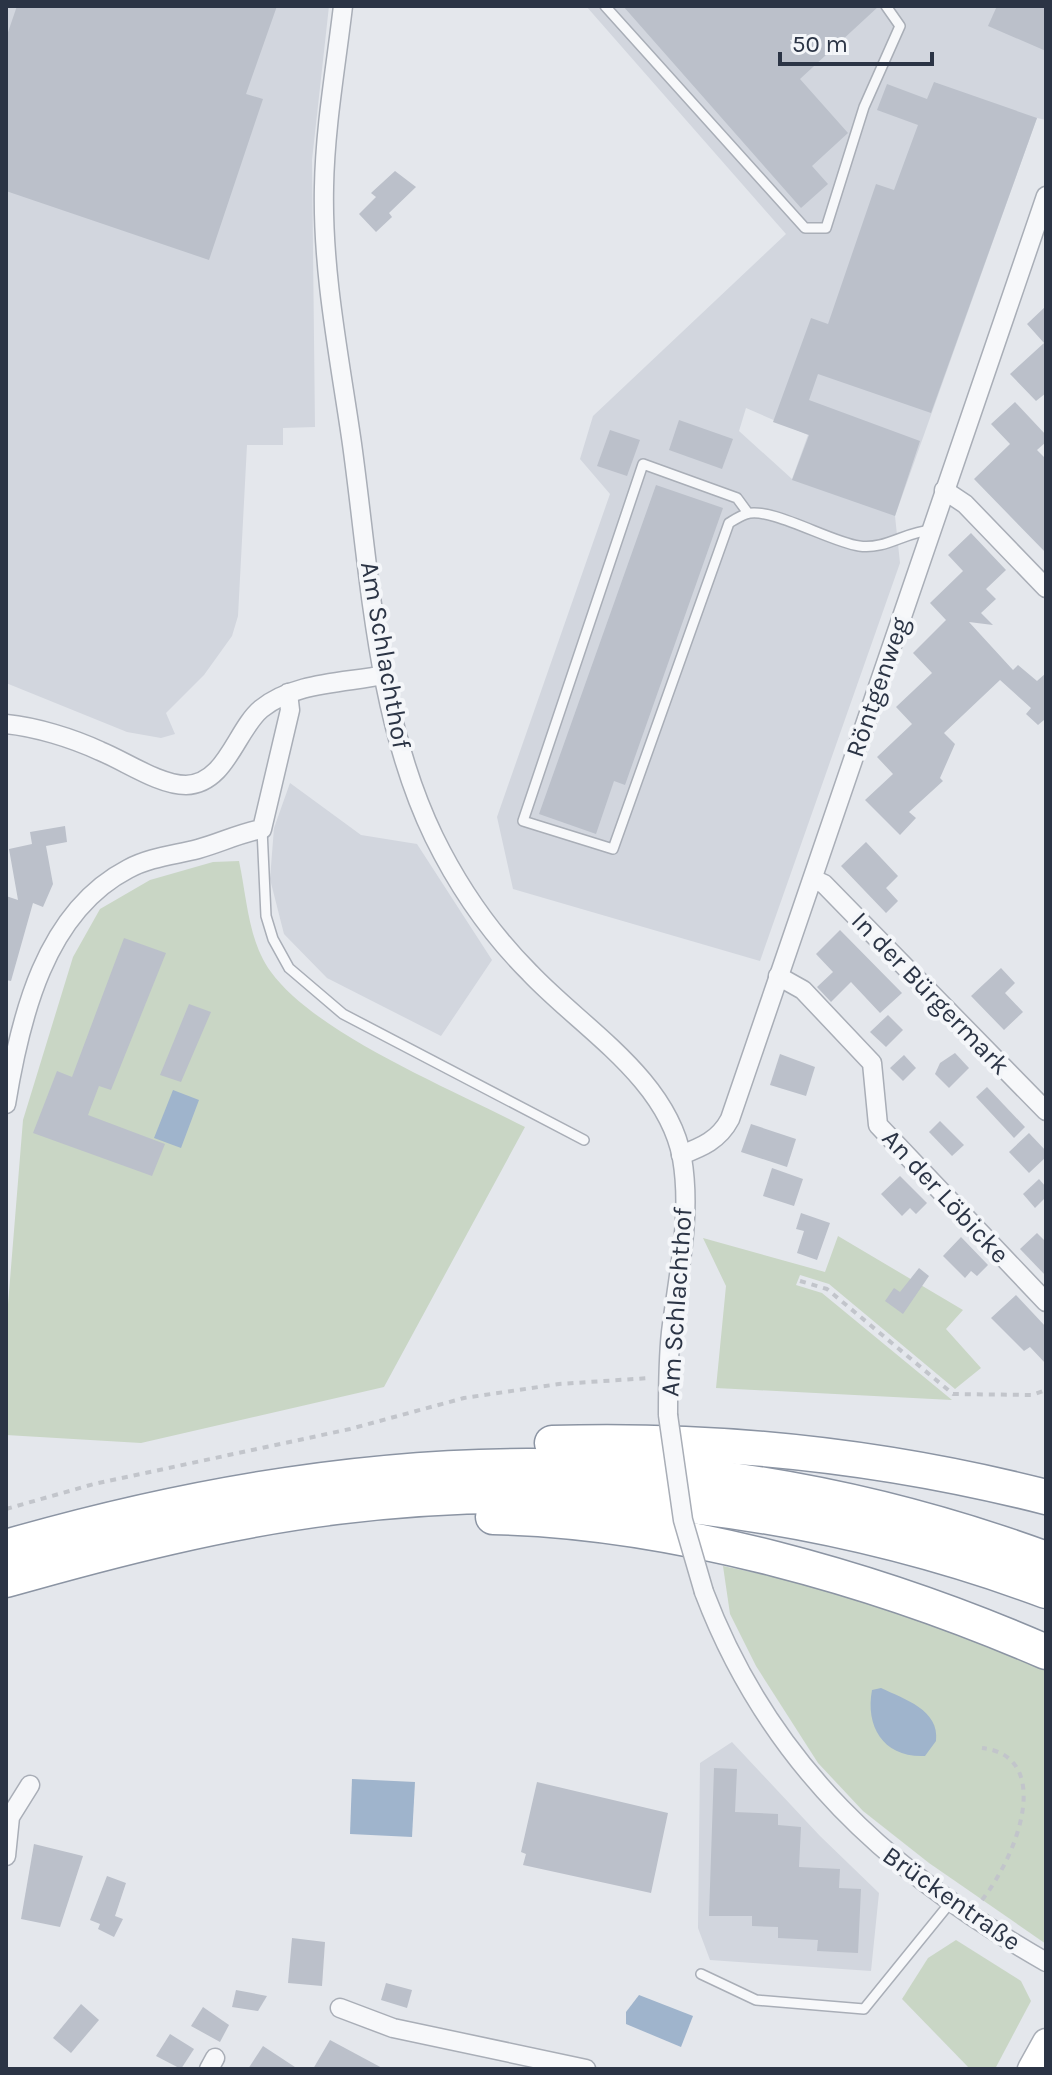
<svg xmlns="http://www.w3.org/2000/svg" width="1052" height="2075" font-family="Karla,sans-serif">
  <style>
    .built { fill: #d2d6de; fill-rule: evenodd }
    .green { fill: #c9d6c5 }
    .water { fill: #9fb4cc }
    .building { fill: #bbc0ca }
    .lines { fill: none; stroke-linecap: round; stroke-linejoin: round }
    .lane-casing { stroke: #a9aeb7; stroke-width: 12 }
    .street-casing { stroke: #a9aeb7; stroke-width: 21 }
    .secondary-casing { stroke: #a9aeb7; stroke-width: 29 }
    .highway-casing { stroke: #8b94a3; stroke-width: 37 }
    .path { stroke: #c2c5cb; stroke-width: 4; stroke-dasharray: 6 6; stroke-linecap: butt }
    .lane { stroke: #f7f8fa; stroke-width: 9 }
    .street { stroke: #f7f8fa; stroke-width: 18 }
    .secondary { stroke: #fff; stroke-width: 26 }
    .highway { stroke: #fff; stroke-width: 34 }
    .street-bridge-casing { stroke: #a9aeb7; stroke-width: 21; stroke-linecap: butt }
    .street-bridge { stroke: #f7f8fa; stroke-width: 18 }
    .labels { text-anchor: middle; stroke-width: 8; stroke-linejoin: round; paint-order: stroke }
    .street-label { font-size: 26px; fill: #2b3445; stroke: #f4f6f9 }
  </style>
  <rect width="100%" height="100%" fill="#e4e7ec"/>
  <g class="built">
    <path d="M 6,6 L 329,6 L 312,160 L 315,427 L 283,428 L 283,445 L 247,445 L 238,616 L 232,636 L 204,675 L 166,713 L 175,734 L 161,738 L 127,732 L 6,683 Z"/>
    <path d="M 586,6 L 1046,6 L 1046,120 L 1037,118 L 895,516 L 900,563 L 760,961 L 513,889 L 497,817 L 610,494 L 580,459 L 593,416 L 786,234 ZM 746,408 L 808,435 L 792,479 L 739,431 Z"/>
    <path d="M 290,783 L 361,835 L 417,844 L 492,960 L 441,1036 L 327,978 L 284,934 L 270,879 L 274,828 Z"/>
    <path d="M 732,1742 L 820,1836 L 879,1893 L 871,1971 L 710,1960 L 698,1928 L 700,1763 Z"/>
  </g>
  <g class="green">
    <path d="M 239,861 C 247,898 248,941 271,972 C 317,1035 454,1090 525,1127 L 384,1387 L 141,1443 L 6,1435 L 6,1329 L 23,1120 L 73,957 L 100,909 L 150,880 L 213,862 Z"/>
    <path d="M 838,1236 L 963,1310 L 946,1329 L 981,1368 L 955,1389 L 829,1284 L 800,1275 L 796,1285 L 822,1293 L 952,1400 L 716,1388 L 726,1286 L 703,1238 L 825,1272 Z"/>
    <path d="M 723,1566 L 835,1590 L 931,1621 L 1046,1667 L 1046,1944 L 929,1863 L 863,1811 L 818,1763 L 756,1666 L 730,1614 Z"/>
    <path d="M 956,1940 L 1021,1981 L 1031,2001 L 995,2069 L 970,2069 L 902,1999 L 928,1958 Z"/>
  </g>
  <g class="water">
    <path d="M 173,1090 L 199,1100 L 181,1148 L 154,1138 Z"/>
    <path d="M 881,1688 C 904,1699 940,1710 936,1741 L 925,1756 C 884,1758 865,1727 872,1690 Z"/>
    <path d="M 352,1779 L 415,1782 L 412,1837 L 350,1834 Z"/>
    <path d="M 639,1995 L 693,2016 L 681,2047 L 626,2024 L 626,2012 Z"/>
  </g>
  <g class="building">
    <path d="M 17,6 L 277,6 L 246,94 L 263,99 L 209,260 L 6,191 L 6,38 Z"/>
    <path d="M 623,6 L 879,6 L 800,79 L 848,133 L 812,166 L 828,184 L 801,208 Z"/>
    <path d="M 997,6 L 1046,6 L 1046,51 L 988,26 Z"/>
    <path d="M 934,82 L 1037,118 L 931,413 L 818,374 L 809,400 L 920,441 L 895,516 L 792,480 L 809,435 L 773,422 L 811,318 L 828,324 L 876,184 L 894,190 L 918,125 L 877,110 L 887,84 L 927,99 Z"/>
    <path d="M 395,171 L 416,187 L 389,213 L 392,217 L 376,232 L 359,214 L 376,197 L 371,193 Z"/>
    <path d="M 1046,306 L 1046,393 L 1036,401 L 1010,374 L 1044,343 L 1027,324 Z"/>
    <path d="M 1015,402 L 1046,435 L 1046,442 L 1037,450 L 1046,459 L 1046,553 L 974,479 L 1010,444 L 991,424 Z"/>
    <path d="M 679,420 L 733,439 L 722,469 L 669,450 Z"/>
    <path d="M 610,430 L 640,440 L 627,476 L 597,466 Z"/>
    <path d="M 656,485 L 723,508 L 625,785 L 614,781 L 596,834 L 539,814 Z"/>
    <path d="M 971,533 L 1006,570 L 986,589 L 996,599 L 981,613 L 993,625 L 969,622 L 1013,670 L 1018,665 L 1037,681 L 1046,673 L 1046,722 L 1044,720 L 1038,725 L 1026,714 L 1031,708 L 1000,680 L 944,733 L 955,744 L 940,778 L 943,781 L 909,812 L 916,818 L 900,835 L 865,800 L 893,774 L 877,757 L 912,724 L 896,707 L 932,673 L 913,653 L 946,620 L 930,603 L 963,571 L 948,555 Z"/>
    <path d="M 65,826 L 67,842 L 46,846 L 53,884 L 43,907 L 33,903 L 11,981 L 6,980 L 6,896 L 18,900 L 9,849 L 32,844 L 30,832 Z"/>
    <path d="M 866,842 L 898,876 L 886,888 L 898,901 L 886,913 L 841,866 Z"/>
    <path d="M 840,930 L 902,993 L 880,1013 L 851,982 L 831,1002 L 817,987 L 833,972 L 816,954 Z"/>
    <path d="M 124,938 L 166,953 L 111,1090 L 99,1086 L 88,1115 L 165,1144 L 152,1176 L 33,1133 L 57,1071 L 72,1077 Z"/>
    <path d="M 1001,968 L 1015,983 L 1005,993 L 1023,1012 L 1004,1030 L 971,996 Z"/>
    <path d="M 189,1004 L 211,1012 L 181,1082 L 160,1075 Z"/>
    <path d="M 888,1015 L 903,1030 L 886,1047 L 870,1032 Z"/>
    <path d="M 955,1053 L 969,1068 L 949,1088 L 935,1074 L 940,1063 Z"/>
    <path d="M 780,1054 L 815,1067 L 806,1096 L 770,1085 Z"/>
    <path d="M 904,1055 L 916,1068 L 903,1081 L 890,1068 Z"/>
    <path d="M 987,1087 L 1025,1127 L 1014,1138 L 976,1097 Z"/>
    <path d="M 940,1121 L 964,1145 L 952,1156 L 929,1132 Z"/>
    <path d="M 751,1124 L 796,1139 L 787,1167 L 741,1152 Z"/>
    <path d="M 1029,1133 L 1046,1151 L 1046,1157 L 1029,1173 L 1009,1152 Z"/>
    <path d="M 772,1168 L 803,1179 L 794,1206 L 763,1196 Z"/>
    <path d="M 900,1176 L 927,1203 L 916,1214 L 910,1208 L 902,1216 L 881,1194 Z"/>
    <path d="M 1039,1179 L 1046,1187 L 1046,1197 L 1035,1208 L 1023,1194 Z"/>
    <path d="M 801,1213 L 830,1223 L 817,1260 L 797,1253 L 804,1231 L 796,1229 Z"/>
    <path d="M 1037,1233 L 1046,1242 L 1046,1276 L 1020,1249 Z"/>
    <path d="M 961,1237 L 988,1265 L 977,1276 L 971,1271 L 965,1278 L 943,1256 Z"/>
    <path d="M 919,1268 L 929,1276 L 903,1314 L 885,1301 L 894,1288 L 900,1292 Z"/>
    <path d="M 1016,1295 L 1046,1327 L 1046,1364 L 1030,1347 L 1024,1351 L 991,1318 Z"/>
    <path d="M 714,1768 L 737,1769 L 735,1812 L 778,1814 L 778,1825 L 801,1827 L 799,1867 L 840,1869 L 839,1888 L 861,1889 L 858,1953 L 817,1951 L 818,1940 L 778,1938 L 778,1927 L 752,1926 L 752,1916 L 709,1916 Z"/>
    <path d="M 537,1782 L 668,1813 L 651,1893 L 523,1865 L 526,1854 L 521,1852 Z"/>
    <path d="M 34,1844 L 83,1856 L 60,1927 L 21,1919 Z"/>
    <path d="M 107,1876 L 126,1883 L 115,1916 L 123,1919 L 114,1937 L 98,1929 L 100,1924 L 90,1920 Z"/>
    <path d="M 292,1938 L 325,1942 L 322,1986 L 288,1983 Z"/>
    <path d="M 386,1983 L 412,1990 L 407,2008 L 381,2000 Z"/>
    <path d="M 236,1990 L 267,1996 L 258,2011 L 232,2007 Z"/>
    <path d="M 81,2004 L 99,2020 L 71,2053 L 53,2038 Z"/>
    <path d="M 203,2007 L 229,2025 L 220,2042 L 191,2026 Z"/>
    <path d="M 170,2034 L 194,2049 L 181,2069 L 156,2056 Z"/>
    <path d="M 330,2040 L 384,2069 L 313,2069 Z"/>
    <path d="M 263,2046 L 298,2069 L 248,2069 Z"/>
  </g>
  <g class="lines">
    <g class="lane-casing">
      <g id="lane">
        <path d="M 605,6 L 805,228 L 826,228 L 864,107 L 900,26 L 886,6"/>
        <path d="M 748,513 L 737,498 L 643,464 L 523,821 L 613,849 L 729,523 C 734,520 740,516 746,514 C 770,506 830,542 859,546 C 885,550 905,532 931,530"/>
        <path d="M 262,829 L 266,916 L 273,939 L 289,968 L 343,1014 L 584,1140"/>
        <path d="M 701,1974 L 756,2000 L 864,2009 L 950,1903"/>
      </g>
    </g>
    <g class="street-casing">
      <g id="street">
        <path d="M 343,6 C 336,66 325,127 324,187 C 322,273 340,360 352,444 C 370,574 376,717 434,837 C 458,886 491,934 530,973 C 582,1028 667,1078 682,1158 C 692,1216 678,1275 671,1332 C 668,1360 668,1387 668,1415"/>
        <path d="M 944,490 L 965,504 L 1046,588"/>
        <path d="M 6,724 C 36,727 72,738 100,751 C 125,761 159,785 186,785 C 226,784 236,730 261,709 C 294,682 344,683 384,675"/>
        <path d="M 813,879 L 824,884 L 1046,1111"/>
        <path d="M 778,976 L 803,990 L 872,1063 L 878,1125 L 1046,1302"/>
        <path d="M 6,1104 C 20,1018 45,912 128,869 C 150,857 175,855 198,849 C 220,843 240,833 262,829 L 290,710 L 288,693"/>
        <path d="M 681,1155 C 702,1147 719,1140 730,1119 L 1046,196"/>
        <path d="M 704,1592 C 769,1764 890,1873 1046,1962"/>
        <path d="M 6,1856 L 10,1817 L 30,1785"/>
        <path d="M 340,2008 L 393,2028 L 586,2069"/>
        <path d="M 209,2069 L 215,2058"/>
      </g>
    </g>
    <g class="secondary-casing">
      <path id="secondary" d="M 1031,2069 L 1046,2042"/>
    </g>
    <g class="highway-casing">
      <g id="highway">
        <path d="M 552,1443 C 719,1438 885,1456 1046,1497"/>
        <path d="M 493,1517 C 675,1521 880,1580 1046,1652"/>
        <path d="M 6,1547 C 363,1444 693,1430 1046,1559"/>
        <path d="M 6,1580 C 115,1549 224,1521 337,1507 C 574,1477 823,1508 1046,1591"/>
      </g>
    </g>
    <g class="path">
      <path d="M 800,1281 L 827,1289 L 953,1394 L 1032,1395 L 1046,1390"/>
      <path d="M 6,1509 L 94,1484 L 350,1429 L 464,1398 L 559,1384 L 649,1378"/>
      <path d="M 982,1900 C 1021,1850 1052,1756 982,1748"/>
    </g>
    <use href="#lane" class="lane"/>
    <use href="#street" class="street"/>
    <use href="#secondary" class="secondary"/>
    <use href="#highway" class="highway"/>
    <g class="street-bridge-casing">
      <path id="street-bridge" d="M 668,1415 L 683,1520 L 704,1592"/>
    </g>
    <use href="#street-bridge" class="street-bridge"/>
  </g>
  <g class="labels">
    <g class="street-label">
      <text transform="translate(386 655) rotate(80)" y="9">Am Schlachthof</text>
      <text transform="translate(877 687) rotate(-71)" y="9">Röntgenweg</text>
      <text transform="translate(931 993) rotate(46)" y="9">In der Bürgermark</text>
      <text transform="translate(946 1196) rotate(47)" y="9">An der Löbicke</text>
      <text transform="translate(676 1302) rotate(-86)" y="9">Am Schlachthof</text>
      <text transform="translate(952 1898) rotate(35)" y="9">Brückentraße</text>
    </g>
  </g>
  <rect width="1052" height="2075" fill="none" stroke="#2b3445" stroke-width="16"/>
  <path d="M780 52v12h152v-12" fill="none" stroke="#2b3445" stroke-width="4"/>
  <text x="792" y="52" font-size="24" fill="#2b3445" stroke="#f4f6f9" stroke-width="6" paint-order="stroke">50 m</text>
</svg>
